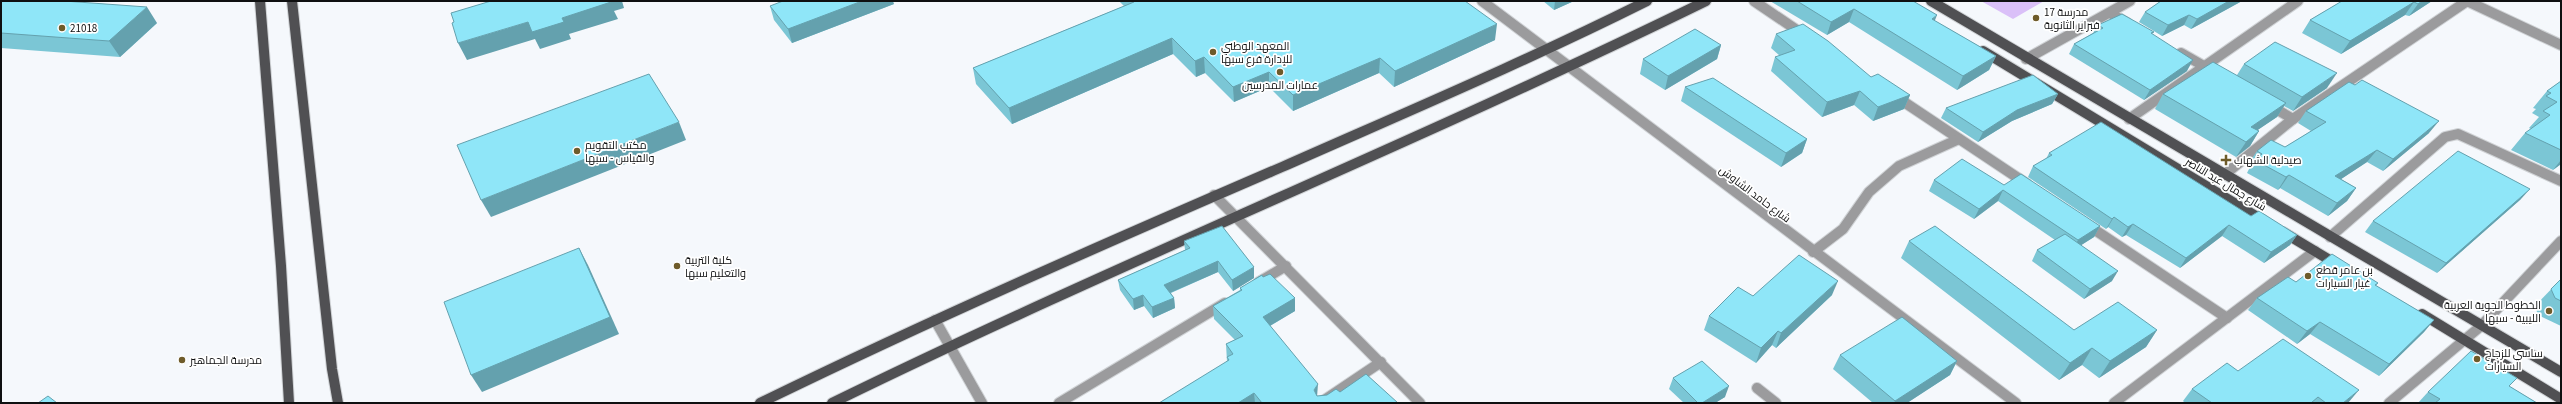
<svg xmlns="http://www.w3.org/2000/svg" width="2562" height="404" font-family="'Source Sans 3',Cairo,sans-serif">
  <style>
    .green { fill: #dac0f8 }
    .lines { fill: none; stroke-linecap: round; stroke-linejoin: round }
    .minor-casing { stroke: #d0d3d6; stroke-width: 12 }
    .major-casing { stroke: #d0d3d6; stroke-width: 12 }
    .minor { stroke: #9b9b9d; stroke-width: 10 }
    .major { stroke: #505053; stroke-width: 10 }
    .wall { fill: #7bc6d5 }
    .shaded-wall { fill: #64a1ae }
    .building { fill: #8fe6f8; stroke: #64a1ae }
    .poi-dot { fill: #6e5b2a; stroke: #fff; stroke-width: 1.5 }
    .labels { text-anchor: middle; stroke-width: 3.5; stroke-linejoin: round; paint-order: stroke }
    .poi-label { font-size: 11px; fill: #0f1011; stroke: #fff; text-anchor: start }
    .street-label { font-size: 11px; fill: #0f1011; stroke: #fff }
  </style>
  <rect width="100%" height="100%" fill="#f5f8fc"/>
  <path class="green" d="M 1981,1 L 2044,1 L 2013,19 Z"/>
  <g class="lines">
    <g class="minor-casing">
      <g id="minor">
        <path d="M 1482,1 L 2016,403"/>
        <path d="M 1754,1 L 1804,35"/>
        <path d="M 2467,1 L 2561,45"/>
        <path d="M 2110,13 L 2127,23"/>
        <path d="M 2181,53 L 2216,73"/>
        <path d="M 2026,59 L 2130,1"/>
        <path d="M 1895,96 L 2027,184"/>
        <path d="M 2269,105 L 2293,119 L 2467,1"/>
        <path d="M 2129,119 L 2298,1"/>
        <path d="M 2224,175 L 2293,119"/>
        <path d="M 1214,195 L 1420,403"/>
        <path d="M 2086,224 L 2227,318"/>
        <path d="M 2330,237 L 2445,137 L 2458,134 L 2561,181"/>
        <path d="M 1813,252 L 1843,229 L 1869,192 L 1899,166 L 1959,139"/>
        <path d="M 1259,282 L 1286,266"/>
        <path d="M 935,320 L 982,403"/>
        <path d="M 1757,388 L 1776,403"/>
        <path d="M 1059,403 L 1225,303"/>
        <path d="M 1320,403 L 1381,362"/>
        <path d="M 2114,403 L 2315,251"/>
        <path d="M 2389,403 L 2481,326 L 2561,241"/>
      </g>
    </g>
    <g class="major-casing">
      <g id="major">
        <path d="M 260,1 L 281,266 L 289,403"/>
        <path d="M 292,1 L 332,369 L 338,403"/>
        <path d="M 1931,1 L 2561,372"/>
        <path d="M 1983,51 L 2264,221"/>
        <path d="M 2283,232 L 2338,265"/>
        <path d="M 2422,314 L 2561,399"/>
        <path d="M 760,403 C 932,319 1106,243 1282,167 C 1404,113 1527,61 1647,1"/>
        <path d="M 832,403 C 1120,262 1418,142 1706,1"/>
      </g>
    </g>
    <use href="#minor" class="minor"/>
    <use href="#major" class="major"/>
  </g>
  <g class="wall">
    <path d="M 1,1 L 157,23 L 120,57 L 1,48 Z"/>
    <path d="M 1119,1 L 1465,1 L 1495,40 L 1394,87 L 1379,73 L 1293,111 L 1269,87 L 1234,102 L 1205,73 L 1196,77 L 1173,54 L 1012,124 L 976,84 L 973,68 L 1124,6 Z"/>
    <path d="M 1543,1 L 1574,1 L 1554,10 Z"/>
    <path d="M 1770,1 L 1913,1 L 1935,21 L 1996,56 L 1989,70 L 1957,90 L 1849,22 L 1827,35 Z"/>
    <path d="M 2161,1 L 2242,1 L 2191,29 L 2184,25 L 2162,36 L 2139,22 L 2145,12 Z"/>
    <path d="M 2342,1 L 2432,1 L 2409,16 L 2405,15 L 2341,54 L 2302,33 L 2310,20 Z"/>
    <path d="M 894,4 L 792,43 L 774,20 L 770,6 Z"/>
    <path d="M 2098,25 L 2154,32 L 2152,34 L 2187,71 L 2144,100 L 2069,54 L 2074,44 L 2093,33 Z"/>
    <path d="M 1776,34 L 1910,95 L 1904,109 L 1873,121 L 1854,105 L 1822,117 L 1771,71 L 1775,57 L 1780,56 L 1771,48 Z"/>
    <path d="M 1721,45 L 1717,59 L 1665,90 L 1640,74 L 1643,59 Z"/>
    <path d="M 2244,64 L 2327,88 L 2293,111 L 2284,106 L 2277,117 L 2257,130 L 2259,131 L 2250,146 L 2236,157 L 2155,109 L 2163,94 L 2237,75 Z"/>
    <path d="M 2561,81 L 2561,164 L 2553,170 L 2511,150 L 2525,133 L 2531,129 L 2529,128 L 2539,117 L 2532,113 L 2536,109 L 2533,108 L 2547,91 Z"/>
    <path d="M 1685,87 L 1807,139 L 1802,153 L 1781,167 L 1681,101 Z"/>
    <path d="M 2058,94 L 2052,104 L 2012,121 L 1978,142 L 1941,118 L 1946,108 Z"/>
    <path d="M 2306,111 L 2429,133 L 2383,171 L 2367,162 L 2341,179 L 2356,188 L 2347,201 L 2328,216 L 2280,188 L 2278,190 L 2247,173 L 2251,165 L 2248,164 L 2257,151 L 2285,147 L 2311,131 L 2298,123 Z"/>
    <path d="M 2049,153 L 2251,216 L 2297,235 L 2290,245 L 2264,263 L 2222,236 L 2180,268 L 2126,235 L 2122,237 L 2108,227 L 2106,229 L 2028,177 L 2033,166 L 2046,159 Z"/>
    <path d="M 1934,180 L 2004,185 L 2100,226 L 2094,237 L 2081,245 L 2112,281 L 2084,299 L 2032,261 L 2037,250 L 2055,240 L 1998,201 L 1974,219 L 1929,191 Z"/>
    <path d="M 2521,199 L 2437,273 L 2365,232 L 2373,221 Z"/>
    <path d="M 1184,241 L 1254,278 L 1233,291 L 1218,272 L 1171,293 L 1174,298 L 1175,308 L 1153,318 L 1144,306 L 1134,310 L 1120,290 L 1118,280 L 1185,250 Z"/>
    <path d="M 1909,241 L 2074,330 L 2157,330 L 2146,347 L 2099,378 L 2082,365 L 2059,380 L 1901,258 Z"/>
    <path d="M 1263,277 L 1295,298 L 1295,311 L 1270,326 L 1317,396 L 1327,395 L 1340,392 L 1398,403 L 1159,403 L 1227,362 L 1226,344 L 1235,340 L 1214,319 L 1213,306 L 1240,290 L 1240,288 Z"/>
    <path d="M 2561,279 L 2561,326 L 2538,315 L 2535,306 Z"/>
    <path d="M 2296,282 L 2378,283 L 2376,286 L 2434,320 L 2424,332 L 2379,376 L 2310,334 L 2297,344 L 2248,310 L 2257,298 Z"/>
    <path d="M 1832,295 L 1776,348 L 1772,345 L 1756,363 L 1704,330 L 1709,316 L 1753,296 Z"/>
    <path d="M 1840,355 L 1957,361 L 1950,375 L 1907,403 L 1873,403 L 1833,369 Z"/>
    <path d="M 2238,371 L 2348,403 L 2185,403 L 2183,401 L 2192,389 Z"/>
    <path d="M 1673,378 L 1725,397 L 1715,403 L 1684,403 L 1669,389 Z"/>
    <path d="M 2509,386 L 2537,403 L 2418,403 L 2428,392 Z"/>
  </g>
  <g class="shaded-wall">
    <path d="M 610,1 L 622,1 L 624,8 L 614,11 L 618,19 L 569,34 L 571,39 L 540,49 L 535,39 L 467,60 L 458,43 L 528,22 L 562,18 Z"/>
    <path d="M 862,1 L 893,1 L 894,4 L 792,43 L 788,29 Z"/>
    <path d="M 1555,1 L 1574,1 L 1554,10 Z"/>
    <path d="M 2229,1 L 2242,1 L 2191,29 L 2197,19 Z"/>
    <path d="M 2422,1 L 2432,1 L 2409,16 L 2418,4 Z"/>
    <path d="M 2414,2 L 2405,15 L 2341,54 L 2350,41 Z"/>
    <path d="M 147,7 L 157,23 L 120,57 L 109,41 Z"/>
    <path d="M 1854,9 L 1849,22 L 1827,35 L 1831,22 Z"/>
    <path d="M 1937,15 L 1932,28 L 1932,19 Z"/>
    <path d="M 2189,15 L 2184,25 L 2162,36 L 2168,25 Z"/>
    <path d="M 1497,24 L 1495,40 L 1394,87 L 1395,71 Z"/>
    <path d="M 1172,38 L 1173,54 L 1012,124 L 1009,108 Z"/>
    <path d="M 1721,45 L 1717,59 L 1665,90 L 1668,76 Z"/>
    <path d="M 1996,56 L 1989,70 L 1957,90 L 1963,76 Z"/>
    <path d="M 1204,57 L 1205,73 L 1196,77 L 1195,61 Z"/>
    <path d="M 1380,58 L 1379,73 L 1293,111 L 1293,95 Z"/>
    <path d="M 2193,60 L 2187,71 L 2144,100 L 2150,90 Z"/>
    <path d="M 1269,72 L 1269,87 L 1234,102 L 1233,87 Z"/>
    <path d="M 2337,73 L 2327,88 L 2293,111 L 2302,97 Z"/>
    <path d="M 1860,91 L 1854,105 L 1822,117 L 1827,102 Z"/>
    <path d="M 2058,94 L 2052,104 L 2012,121 L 1978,142 L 1983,132 L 2017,110 Z"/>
    <path d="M 1910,95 L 1904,109 L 1873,121 L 1878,107 Z"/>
    <path d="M 2286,103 L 2277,117 L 2243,140 L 2251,127 Z"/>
    <path d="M 2439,121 L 2429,133 L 2383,171 L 2393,159 Z"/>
    <path d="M 679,122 L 686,140 L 491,217 L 481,200 Z"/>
    <path d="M 2259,131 L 2250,146 L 2236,157 L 2246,142 Z"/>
    <path d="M 1807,139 L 1802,153 L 1781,167 L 1786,153 Z"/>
    <path d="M 2377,150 L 2367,162 L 2326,189 L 2335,176 Z"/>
    <path d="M 2561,160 L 2561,164 L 2553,170 Z"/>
    <path d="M 2289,175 L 2280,188 L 2278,190 L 2286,177 Z"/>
    <path d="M 2356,188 L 2347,201 L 2328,216 L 2337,203 Z"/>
    <path d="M 2530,189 L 2521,199 L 2437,273 L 2446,263 Z"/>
    <path d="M 2003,190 L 1998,201 L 1974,219 L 1979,209 Z"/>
    <path d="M 2114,217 L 2108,227 L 2106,229 L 2112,219 Z"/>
    <path d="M 2133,224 L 2126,235 L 2122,237 L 2128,227 Z"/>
    <path d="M 2229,225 L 2222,236 L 2180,268 L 2186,258 Z"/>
    <path d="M 2100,226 L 2094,237 L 2072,251 L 2078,240 Z"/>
    <path d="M 2297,235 L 2290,245 L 2264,263 L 2271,252 Z"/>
    <path d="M 579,248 L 588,265 L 619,334 L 482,392 L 471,375 Z"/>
    <path d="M 1218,261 L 1218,272 L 1165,295 L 1164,285 Z"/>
    <path d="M 1254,267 L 1254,278 L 1233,291 L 1232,280 Z"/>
    <path d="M 2118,271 L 2112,281 L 2084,299 L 2090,289 Z"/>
    <path d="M 1838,281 L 1832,295 L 1776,348 L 1781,333 Z"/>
    <path d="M 1143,295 L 1144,306 L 1134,310 L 1133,299 Z"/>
    <path d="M 1174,298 L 1175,308 L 1153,318 L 1152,307 Z"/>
    <path d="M 1295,298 L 1295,311 L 1263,330 L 1263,317 Z"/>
    <path d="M 2434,320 L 2424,332 L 2379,376 L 2389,364 Z"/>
    <path d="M 2320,322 L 2310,334 L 2297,344 L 2307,331 Z"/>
    <path d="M 2157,330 L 2146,347 L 2099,378 L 2110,361 Z"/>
    <path d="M 1778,331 L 1772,345 L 1756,363 L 1761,348 Z"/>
    <path d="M 2092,348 L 2082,365 L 2059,380 L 2070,363 Z"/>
    <path d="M 1957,361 L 1950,375 L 1907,403 L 1894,403 L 1895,401 Z"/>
    <path d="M 1318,384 L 1317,397 L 1314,390 Z"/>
    <path d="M 1729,386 L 1725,397 L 1715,403 L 1702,403 Z"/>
    <path d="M 2359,390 L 2348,403 L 2343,403 Z"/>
    <path d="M 1254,393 L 1255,403 L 1238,403 Z"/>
  </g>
  <g class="building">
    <path d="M 1,1 L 64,1 L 147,7 L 109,41 L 1,33 Z"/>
    <path d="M 491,1 L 610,1 L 611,2 L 562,18 L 564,22 L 532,32 L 528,22 L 458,43 L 452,23 L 454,22 L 451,13 Z"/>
    <path d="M 783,1 L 862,1 L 788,29 L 770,6 Z"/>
    <path d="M 1133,1 L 1465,1 L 1497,24 L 1395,71 L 1380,58 L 1293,95 L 1269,72 L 1233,87 L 1204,57 L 1195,61 L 1172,38 L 1009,108 L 973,68 L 1134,2 Z"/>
    <path d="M 1797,1 L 1913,1 L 1937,15 L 1932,19 L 1996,56 L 1963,76 L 1854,9 L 1831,22 Z"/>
    <path d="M 2161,1 L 2229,1 L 2197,19 L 2189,15 L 2168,25 L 2145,12 Z"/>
    <path d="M 2342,1 L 2422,1 L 2418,4 L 2414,2 L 2350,41 L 2310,20 Z"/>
    <path d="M 2122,14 L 2154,32 L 2151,33 L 2193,60 L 2150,90 L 2074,44 L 2103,28 L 2098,25 Z"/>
    <path d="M 1803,24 L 1828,41 L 1871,77 L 1878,74 L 1910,95 L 1878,107 L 1860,91 L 1827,102 L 1775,57 L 1795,50 L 1776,34 Z"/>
    <path d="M 1695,29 L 1721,45 L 1668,76 L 1643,59 Z"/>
    <path d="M 2275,42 L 2337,73 L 2302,97 L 2244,64 Z"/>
    <path d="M 2213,62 L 2286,103 L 2251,127 L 2259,131 L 2246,142 L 2163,94 Z"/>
    <path d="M 649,74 L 679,122 L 481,200 L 457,145 Z"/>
    <path d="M 2033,75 L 2058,94 L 2017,110 L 1983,132 L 1946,108 Z"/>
    <path d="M 1713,78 L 1807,139 L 1786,153 L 1685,87 Z"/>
    <path d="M 2362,80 L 2439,121 L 2393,159 L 2377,150 L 2335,176 L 2356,188 L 2337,203 L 2289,175 L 2286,177 L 2255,160 L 2262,154 L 2257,151 L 2271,140 L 2285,147 L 2326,122 L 2306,111 L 2349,82 L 2355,85 Z"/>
    <path d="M 2561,81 L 2561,150 L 2525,133 L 2550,115 L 2543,111 L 2557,102 L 2546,96 L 2551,93 L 2547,91 Z"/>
    <path d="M 2101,122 L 2251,216 L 2259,211 L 2297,235 L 2271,252 L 2229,225 L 2186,258 L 2133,224 L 2128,227 L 2114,217 L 2112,219 L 2033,166 L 2052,155 L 2049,153 Z"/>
    <path d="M 2458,151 L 2530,189 L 2446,263 L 2373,221 Z"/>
    <path d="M 1962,159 L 2004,185 L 2021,174 L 2100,226 L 2078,240 L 2003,190 L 1979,209 L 1934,180 Z"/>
    <path d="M 1222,226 L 1254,267 L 1232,280 L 1218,261 L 1164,285 L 1174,298 L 1152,307 L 1143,295 L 1133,299 L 1118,280 L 1190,248 L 1184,241 Z"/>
    <path d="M 1935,226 L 2074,330 L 2118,302 L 2157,330 L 2110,361 L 2092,348 L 2070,363 L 1909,241 Z"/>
    <path d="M 2065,234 L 2118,271 L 2090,289 L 2037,250 Z"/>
    <path d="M 579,248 L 610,317 L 471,375 L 444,302 Z"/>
    <path d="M 2332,254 L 2378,283 L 2375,285 L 2434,320 L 2389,364 L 2320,322 L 2307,331 L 2257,298 L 2288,277 L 2296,282 Z"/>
    <path d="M 1799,255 L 1838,281 L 1781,333 L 1778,331 L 1761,348 L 1709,316 L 1738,287 L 1753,296 Z"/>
    <path d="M 1270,274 L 1295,298 L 1263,317 L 1318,384 L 1314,390 L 1317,396 L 1327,395 L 1336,389 L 1340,392 L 1366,374 L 1398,403 L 1262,403 L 1254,393 L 1238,403 L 1159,403 L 1229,360 L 1227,357 L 1233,354 L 1226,344 L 1243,336 L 1213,306 L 1242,290 L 1240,288 L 1262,275 L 1263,277 Z"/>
    <path d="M 2561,279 L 2561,301 L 2555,298 L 2551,289 Z"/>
    <path d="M 1902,317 L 1957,361 L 1895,401 L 1840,355 Z"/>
    <path d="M 2283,339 L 2359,390 L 2343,403 L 2326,403 L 2318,397 L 2311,403 L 2212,403 L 2192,389 L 2227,363 L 2238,371 Z"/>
    <path d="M 2471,351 L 2517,378 L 2509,386 L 2537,403 L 2435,403 L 2440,399 L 2428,392 Z"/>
    <path d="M 1702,361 L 1729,386 L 1702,403 L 1698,403 L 1673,378 Z"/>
    <path d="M 48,396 L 57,403 L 38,403 Z"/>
  </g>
  <g class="poi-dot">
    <circle cx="2036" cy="18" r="4"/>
    <circle cx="62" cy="28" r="4"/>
    <circle cx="1213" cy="52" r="4"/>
    <circle cx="1280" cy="72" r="4"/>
    <circle cx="577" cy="151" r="4"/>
    <path d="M2224 154h4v4h4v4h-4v4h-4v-4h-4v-4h4z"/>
    <circle cx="677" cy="266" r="4"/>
    <circle cx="2308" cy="276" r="4"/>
    <circle cx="2549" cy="311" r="4"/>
    <circle cx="2477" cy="359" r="4"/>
    <circle cx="182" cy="360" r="4"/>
  </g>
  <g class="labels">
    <g class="poi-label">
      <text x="2044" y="16">مدرسة 17<tspan x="2044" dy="13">فبراير الثانوية</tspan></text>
      <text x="70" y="32">21018</text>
      <text x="1221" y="50">المعهد الوطني<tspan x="1221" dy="13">للإدارة فرع سبها</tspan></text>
      <text x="1280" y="89" text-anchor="middle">عمارات المدرسين</text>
      <text x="585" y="149">مكتب التقويم<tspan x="585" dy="13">والقياس - سبها</tspan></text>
      <text x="2234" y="164">صيدلية الشهاب</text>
      <text x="685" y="264">كلية التربية<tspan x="685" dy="13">والتعليم سبها</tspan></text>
      <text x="2316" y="274">بن عامر قطع<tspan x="2316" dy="13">غيار السيارات</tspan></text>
      <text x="2541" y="309" text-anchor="end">الخطوط الجوية العربية<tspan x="2541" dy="13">الليبية - سبها</tspan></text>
      <text x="2485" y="357">ساسي للزجاج<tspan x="2485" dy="13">السيارات</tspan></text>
      <text x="190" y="364">مدرسة الجماهير</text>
    </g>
    <g class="street-label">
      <text transform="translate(2226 184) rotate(31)" y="4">شارع جمال عبد الناصر</text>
      <text transform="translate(1755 194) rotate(37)" y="4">شارع حامد الشاوش</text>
    </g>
  </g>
  <rect width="2562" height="404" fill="none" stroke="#0f1011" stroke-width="4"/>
</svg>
